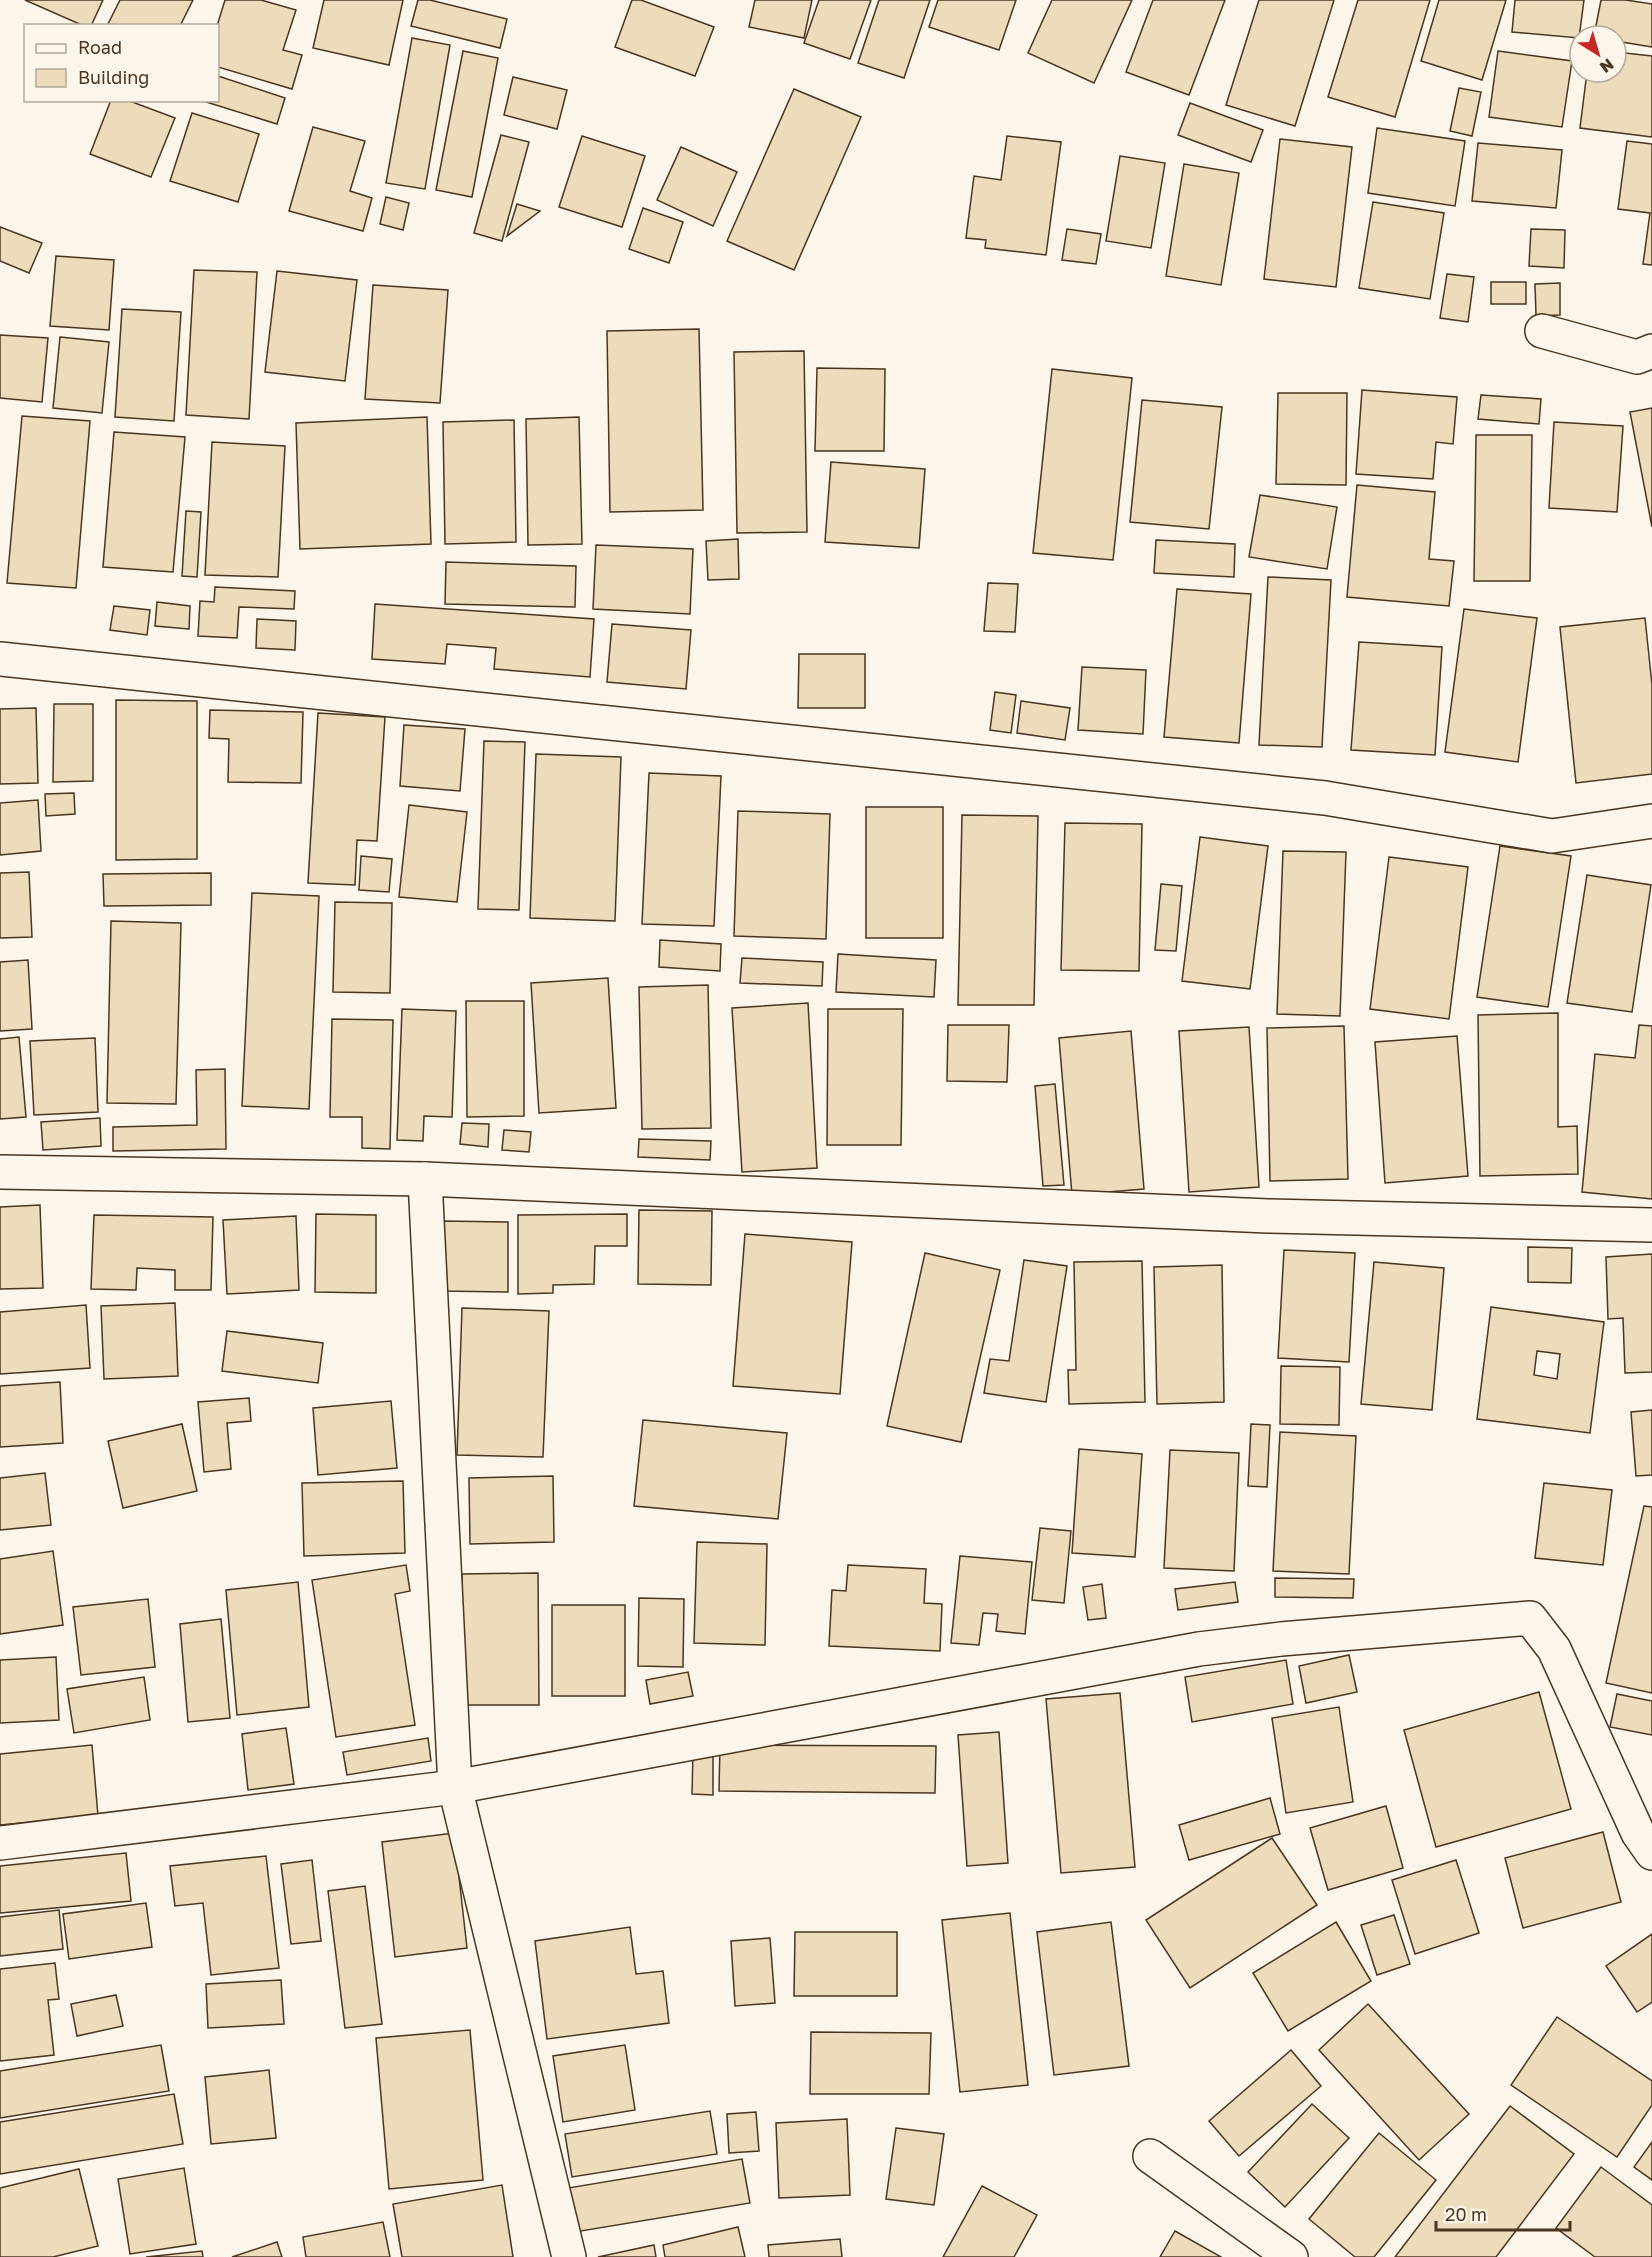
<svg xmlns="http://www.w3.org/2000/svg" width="1652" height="2257" font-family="'Golos Text',sans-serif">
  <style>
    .building { fill: #ecdcbc; stroke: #4a3520; stroke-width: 1.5; fill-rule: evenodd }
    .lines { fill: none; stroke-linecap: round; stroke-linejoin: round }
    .minor-casing { stroke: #4a3520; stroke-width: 36 }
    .minor { stroke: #fbf6e9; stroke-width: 33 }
  </style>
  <rect width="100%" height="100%" fill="#fbf6e9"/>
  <g class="building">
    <path d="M 25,0 L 103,0 L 91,26 L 84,26 Z"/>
    <path d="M 120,0 L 193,0 L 180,26 L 107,26 Z"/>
    <path d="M 225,0 L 261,0 L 296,10 L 283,50 L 302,55 L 292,89 L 218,67 L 217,26 Z"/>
    <path d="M 324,0 L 403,0 L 389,65 L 313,48 Z"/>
    <path d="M 418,0 L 430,0 L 507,19 L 500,48 L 411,26 Z"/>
    <path d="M 632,0 L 641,0 L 714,27 L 695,76 L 615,47 Z"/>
    <path d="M 755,0 L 812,0 L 804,38 L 749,27 Z"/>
    <path d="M 819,0 L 871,0 L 850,59 L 804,43 Z"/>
    <path d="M 879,0 L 930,0 L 904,78 L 858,63 Z"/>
    <path d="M 938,0 L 1016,0 L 999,50 L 929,27 Z"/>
    <path d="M 1052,0 L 1132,0 L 1094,83 L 1028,53 Z"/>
    <path d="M 1153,0 L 1225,0 L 1189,95 L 1126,72 Z"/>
    <path d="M 1259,0 L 1334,0 L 1295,126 L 1226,105 Z"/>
    <path d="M 1358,0 L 1430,0 L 1395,117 L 1328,97 Z"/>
    <path d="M 1439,0 L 1506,0 L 1482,80 L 1421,61 Z"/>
    <path d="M 1515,0 L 1584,0 L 1579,38 L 1512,32 Z"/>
    <path d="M 1601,0 L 1626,0 L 1652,4 L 1652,47 L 1616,41 L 1616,36 L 1594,36 Z"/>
    <path d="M 412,38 L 450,45 L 425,189 L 386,183 Z"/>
    <path d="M 463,51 L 498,58 L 472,197 L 436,190 Z"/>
    <path d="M 1498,51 L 1572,61 L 1562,127 L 1489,117 Z"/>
    <path d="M 1616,52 L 1652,56 L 1652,137 L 1580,128 L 1587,72 L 1616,72 Z"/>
    <path d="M 218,76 L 285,98 L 277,124 L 203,101 L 218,100 Z"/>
    <path d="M 513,77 L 567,90 L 557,129 L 504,115 Z"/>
    <path d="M 1459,88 L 1481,92 L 1472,136 L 1450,131 Z"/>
    <path d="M 794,89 L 861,117 L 794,270 L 727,241 Z"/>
    <path d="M 111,100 L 127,100 L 175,118 L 151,177 L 90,154 Z"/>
    <path d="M 1190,103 L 1263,130 L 1251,162 L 1178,135 Z"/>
    <path d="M 192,113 L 259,134 L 238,202 L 170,181 Z"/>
    <path d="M 313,127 L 365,141 L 350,191 L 372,198 L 363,231 L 289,211 Z"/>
    <path d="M 1377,128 L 1465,141 L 1455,206 L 1368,193 Z"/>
    <path d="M 501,135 L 529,142 L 502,241 L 474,233 Z"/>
    <path d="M 582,136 L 645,156 L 622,227 L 559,207 Z"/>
    <path d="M 1007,136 L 1061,142 L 1046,255 L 985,248 L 986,240 L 966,238 L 974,176 L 1001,180 Z"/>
    <path d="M 1280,139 L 1352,147 L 1336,287 L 1264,279 Z"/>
    <path d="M 1627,141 L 1652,144 L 1652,265 L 1643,264 L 1650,213 L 1618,209 Z"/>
    <path d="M 1478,143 L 1562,150 L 1556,208 L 1472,201 Z"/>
    <path d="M 681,147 L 737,172 L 713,226 L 657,200 Z"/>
    <path d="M 1120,156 L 1165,163 L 1151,248 L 1106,241 Z"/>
    <path d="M 1184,164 L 1239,173 L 1221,285 L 1166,276 Z"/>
    <path d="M 386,197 L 409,203 L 403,230 L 380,224 Z"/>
    <path d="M 1373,202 L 1444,213 L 1430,299 L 1359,288 Z"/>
    <path d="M 517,204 L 540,211 L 507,236 Z"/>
    <path d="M 643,208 L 683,222 L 669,263 L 629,249 Z"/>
    <path d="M 0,227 L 42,243 L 29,273 L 0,261 Z"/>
    <path d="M 1067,229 L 1101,234 L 1096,264 L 1062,260 Z"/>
    <path d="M 1531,229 L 1565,230 L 1564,268 L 1529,266 Z"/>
    <path d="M 56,256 L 114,260 L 109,330 L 50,326 Z"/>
    <path d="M 194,270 L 257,272 L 249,419 L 186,415 Z"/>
    <path d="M 277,271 L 357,280 L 345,381 L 265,372 Z"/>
    <path d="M 1447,274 L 1474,277 L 1468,322 L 1440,318 Z"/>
    <rect x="1491" y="282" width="35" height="22"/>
    <path d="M 1560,283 L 1560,315 L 1536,316 L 1535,284 Z"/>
    <path d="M 373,285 L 448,290 L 440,403 L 365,399 Z"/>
    <path d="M 122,309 L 181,312 L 174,421 L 115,417 Z"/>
    <path d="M 699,329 L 703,510 L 610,512 L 607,331 Z"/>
    <path d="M 0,335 L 48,338 L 42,402 L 0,398 Z"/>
    <path d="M 60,337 L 109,342 L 102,413 L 53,408 Z"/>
    <path d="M 804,351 L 807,532 L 737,533 L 734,352 Z"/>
    <path d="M 817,368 L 885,369 L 884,451 L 815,451 Z"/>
    <path d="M 1052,369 L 1132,378 L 1113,560 L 1033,553 Z"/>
    <path d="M 1362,390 L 1457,397 L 1453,444 L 1436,442 L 1433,479 L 1356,474 Z"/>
    <path d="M 1278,393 L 1347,393 L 1346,485 L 1276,484 Z"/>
    <path d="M 1481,395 L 1541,399 L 1539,424 L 1478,419 Z"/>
    <path d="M 1142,400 L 1222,407 L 1209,529 L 1130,522 Z"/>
    <path d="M 1652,408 L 1652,527 L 1630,412 Z"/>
    <path d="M 22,416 L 90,421 L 76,588 L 7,583 Z"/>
    <path d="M 427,417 L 431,544 L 300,549 L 296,423 Z"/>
    <path d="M 579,417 L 582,544 L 528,545 L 526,419 Z"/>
    <path d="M 514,420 L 516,542 L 445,544 L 443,422 Z"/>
    <path d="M 1554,422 L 1623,426 L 1617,512 L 1549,508 Z"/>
    <path d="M 114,432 L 185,437 L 173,572 L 103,567 Z"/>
    <path d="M 1476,435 L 1532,435 L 1530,581 L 1474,581 Z"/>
    <path d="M 212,442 L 285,446 L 278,577 L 205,575 Z"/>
    <path d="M 831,462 L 925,469 L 919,548 L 825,542 Z"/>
    <path d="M 1357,485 L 1435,492 L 1429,559 L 1454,561 L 1449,606 L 1347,597 Z"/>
    <path d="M 1260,495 L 1337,507 L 1327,569 L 1249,557 Z"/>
    <path d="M 186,511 L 201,512 L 197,577 L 182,576 Z"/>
    <path d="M 738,539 L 739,579 L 708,580 L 706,541 Z"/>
    <path d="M 1156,540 L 1235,544 L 1234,577 L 1154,573 Z"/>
    <path d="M 596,545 L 693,549 L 690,614 L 593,609 Z"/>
    <path d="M 446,562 L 576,566 L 575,607 L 445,604 Z"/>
    <path d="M 1268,577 L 1331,580 L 1322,747 L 1259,745 Z"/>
    <path d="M 988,583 L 1018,584 L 1015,632 L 984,631 Z"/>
    <path d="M 215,587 L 295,591 L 294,609 L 239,607 L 237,638 L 198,636 L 200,601 L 214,602 Z"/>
    <path d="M 1177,589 L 1251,594 L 1239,743 L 1164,737 Z"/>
    <path d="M 157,602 L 190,606 L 189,629 L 155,626 Z"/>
    <path d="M 375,604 L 594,619 L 590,677 L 494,669 L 496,648 L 447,644 L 445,664 L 372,659 Z"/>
    <path d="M 114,606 L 150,610 L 147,635 L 110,630 Z"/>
    <path d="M 1464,609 L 1537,618 L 1518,762 L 1445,752 Z"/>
    <path d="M 1645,618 L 1652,685 L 1652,774 L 1576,783 L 1560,627 Z"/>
    <path d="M 257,619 L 296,621 L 295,650 L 256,648 Z"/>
    <path d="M 612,624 L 691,630 L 686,689 L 607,682 Z"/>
    <path d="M 1359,642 L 1442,647 L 1435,755 L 1351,750 Z"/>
    <path d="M 799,654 L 865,654 L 865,708 L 798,708 Z"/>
    <path d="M 1082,667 L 1146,670 L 1143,734 L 1078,730 Z"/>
    <path d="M 995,692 L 1016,695 L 1011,733 L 990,730 Z"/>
    <path d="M 116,700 L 197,701 L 197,859 L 116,860 Z"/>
    <path d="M 1021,701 L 1070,708 L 1065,740 L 1017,733 Z"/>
    <path d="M 54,704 L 93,704 L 93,781 L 53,782 Z"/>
    <path d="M 36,708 L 38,783 L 0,784 L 0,709 Z"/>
    <path d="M 210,710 L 303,712 L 301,783 L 228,782 L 229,739 L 209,738 Z"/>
    <path d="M 318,713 L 385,717 L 377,841 L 357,840 L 355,885 L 308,883 Z"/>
    <path d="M 404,725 L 465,729 L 460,791 L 400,786 Z"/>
    <path d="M 484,741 L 525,742 L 519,910 L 478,909 Z"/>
    <path d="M 536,754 L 621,757 L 615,921 L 530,918 Z"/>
    <path d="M 649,773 L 721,776 L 714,926 L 642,924 Z"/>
    <path d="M 74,793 L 75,814 L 46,816 L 45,794 Z"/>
    <path d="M 38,800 L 41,851 L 0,855 L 0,803 Z"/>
    <path d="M 409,805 L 467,812 L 457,902 L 399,897 Z"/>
    <rect x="866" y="807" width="77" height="131"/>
    <path d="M 738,811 L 830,814 L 826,939 L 734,936 Z"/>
    <path d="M 962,815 L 1038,816 L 1034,1005 L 958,1005 Z"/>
    <path d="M 1065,823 L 1142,824 L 1139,971 L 1061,970 Z"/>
    <path d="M 1200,837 L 1268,846 L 1250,989 L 1182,981 Z"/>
    <path d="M 1500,846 L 1571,856 L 1548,1007 L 1477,997 Z"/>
    <path d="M 1283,851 L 1346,852 L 1340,1016 L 1277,1014 Z"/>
    <path d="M 361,856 L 392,859 L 389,892 L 359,890 Z"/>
    <path d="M 1389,857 L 1468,867 L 1449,1019 L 1370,1009 Z"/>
    <path d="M 29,872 L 32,937 L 0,938 L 0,873 Z"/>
    <path d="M 211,873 L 211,905 L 104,906 L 103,874 Z"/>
    <path d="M 1587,875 L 1651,885 L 1632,1012 L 1567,1003 Z"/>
    <path d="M 1161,884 L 1182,886 L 1176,951 L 1155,950 Z"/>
    <path d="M 252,893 L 319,896 L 309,1109 L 242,1106 Z"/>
    <path d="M 335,902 L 392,903 L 390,993 L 333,992 Z"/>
    <path d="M 111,921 L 181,923 L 176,1104 L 107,1103 Z"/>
    <path d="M 660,940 L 721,944 L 720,971 L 659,967 Z"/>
    <path d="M 838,954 L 936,960 L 934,997 L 836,992 Z"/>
    <path d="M 742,958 L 823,962 L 822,986 L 740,983 Z"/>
    <path d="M 28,960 L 32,1029 L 0,1031 L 0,962 Z"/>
    <path d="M 608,978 L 616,1108 L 539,1113 L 531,983 Z"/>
    <path d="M 708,985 L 711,1128 L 642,1129 L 639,987 Z"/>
    <path d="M 466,1001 L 524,1001 L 524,1116 L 467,1117 Z"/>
    <path d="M 808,1003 L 817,1168 L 742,1172 L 732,1008 Z"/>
    <path d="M 402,1009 L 456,1011 L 452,1117 L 424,1116 L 423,1141 L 397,1140 Z"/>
    <path d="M 828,1009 L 903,1009 L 901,1145 L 827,1145 Z"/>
    <path d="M 1558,1013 L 1558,1127 L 1577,1126 L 1578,1174 L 1480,1176 L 1478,1015 Z"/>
    <path d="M 332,1019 L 393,1020 L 390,1149 L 362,1148 L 362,1117 L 330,1117 Z"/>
    <path d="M 948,1025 L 1009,1025 L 1007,1082 L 947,1081 Z"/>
    <path d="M 1639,1025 L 1652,1026 L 1652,1199 L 1582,1192 L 1595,1054 L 1635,1058 Z"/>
    <path d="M 1344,1026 L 1348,1179 L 1270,1181 L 1267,1028 Z"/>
    <path d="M 1249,1027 L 1259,1187 L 1189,1192 L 1179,1031 Z"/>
    <path d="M 1131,1031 L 1144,1189 L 1072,1195 L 1059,1038 Z"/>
    <path d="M 1457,1036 L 1468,1176 L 1385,1183 L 1375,1042 Z"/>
    <path d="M 19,1037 L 26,1117 L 0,1119 L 0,1039 Z"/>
    <path d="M 95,1038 L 98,1112 L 34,1115 L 30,1041 Z"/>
    <path d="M 225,1069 L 226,1149 L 113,1151 L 113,1127 L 197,1125 L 196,1070 Z"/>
    <path d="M 1055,1084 L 1064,1185 L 1043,1186 L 1035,1086 Z"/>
    <path d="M 100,1118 L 101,1146 L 43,1150 L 41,1122 Z"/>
    <path d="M 462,1123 L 489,1124 L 488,1147 L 460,1144 Z"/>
    <path d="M 504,1130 L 531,1132 L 529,1152 L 502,1150 Z"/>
    <path d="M 639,1139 L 711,1141 L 710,1160 L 638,1157 Z"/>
    <path d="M 40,1205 L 43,1288 L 0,1289 L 0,1207 Z"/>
    <path d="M 639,1210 L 712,1211 L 711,1285 L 638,1284 Z"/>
    <path d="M 316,1214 L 376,1215 L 376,1293 L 315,1292 Z"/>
    <path d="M 627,1214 L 627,1246 L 595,1246 L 594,1284 L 553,1285 L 553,1293 L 518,1294 L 518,1215 Z"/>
    <path d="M 94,1215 L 213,1217 L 211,1290 L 175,1290 L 175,1270 L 137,1268 L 136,1290 L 91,1289 Z"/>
    <path d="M 296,1216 L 299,1290 L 227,1294 L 223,1220 Z"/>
    <path d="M 441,1221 L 508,1222 L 508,1292 L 440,1291 Z"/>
    <path d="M 745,1234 L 852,1242 L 840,1394 L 733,1386 Z"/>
    <path d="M 1528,1247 L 1572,1248 L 1571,1283 L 1528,1282 Z"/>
    <path d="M 1284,1250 L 1355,1253 L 1349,1362 L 1278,1358 Z"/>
    <path d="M 925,1253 L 1000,1270 L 961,1442 L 887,1426 Z"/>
    <path d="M 1652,1254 L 1652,1372 L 1625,1373 L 1623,1318 L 1608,1319 L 1606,1257 Z"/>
    <path d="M 1024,1260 L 1067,1266 L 1046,1402 L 984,1393 L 990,1359 L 1009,1361 Z"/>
    <path d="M 1142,1261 L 1145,1402 L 1069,1404 L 1068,1370 L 1076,1370 L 1074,1262 Z"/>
    <path d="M 1374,1262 L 1444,1268 L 1432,1410 L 1361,1404 Z"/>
    <path d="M 1222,1265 L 1224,1402 L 1157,1404 L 1154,1267 Z"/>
    <path d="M 175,1303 L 178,1376 L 104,1379 L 101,1306 Z"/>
    <path d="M 86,1305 L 90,1368 L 0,1374 L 0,1312 Z"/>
    <path d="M 1491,1307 L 1604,1322 L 1590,1433 L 1477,1419 ZM 1537,1351 L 1560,1354 L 1557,1379 L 1534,1375 Z"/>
    <path d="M 462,1308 L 549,1311 L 543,1457 L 457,1455 Z"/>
    <path d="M 227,1331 L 323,1343 L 318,1383 L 222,1371 Z"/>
    <path d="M 1281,1366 L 1340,1367 L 1339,1425 L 1280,1424 Z"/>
    <path d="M 60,1382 L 63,1443 L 0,1447 L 0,1386 Z"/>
    <path d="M 249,1398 L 251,1421 L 227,1423 L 231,1469 L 204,1472 L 198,1402 Z"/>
    <path d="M 391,1401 L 397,1468 L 318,1475 L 313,1408 Z"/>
    <path d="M 1652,1410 L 1652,1475 L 1636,1476 L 1631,1412 Z"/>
    <path d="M 643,1420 L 787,1433 L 778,1519 L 634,1506 Z"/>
    <path d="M 182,1424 L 197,1491 L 123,1508 L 108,1441 Z"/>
    <path d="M 1251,1424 L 1270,1425 L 1267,1487 L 1248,1486 Z"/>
    <path d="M 1280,1432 L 1356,1436 L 1349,1574 L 1273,1571 Z"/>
    <path d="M 1079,1449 L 1142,1454 L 1135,1557 L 1072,1553 Z"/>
    <path d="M 1170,1450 L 1239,1453 L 1234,1571 L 1164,1568 Z"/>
    <path d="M 45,1473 L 51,1525 L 0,1530 L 0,1478 Z"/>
    <path d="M 553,1476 L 554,1542 L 470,1544 L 469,1478 Z"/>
    <path d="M 403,1481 L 405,1553 L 304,1556 L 302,1483 Z"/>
    <path d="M 1544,1483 L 1612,1490 L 1603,1565 L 1535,1558 Z"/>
    <path d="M 1644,1506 L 1652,1507 L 1652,1693 L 1606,1683 Z"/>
    <path d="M 1040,1528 L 1071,1531 L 1064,1603 L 1032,1600 Z"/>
    <path d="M 697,1542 L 767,1544 L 765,1645 L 694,1643 Z"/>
    <path d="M 53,1551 L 63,1625 L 0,1634 L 0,1559 Z"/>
    <path d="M 960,1556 L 1032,1562 L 1025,1634 L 996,1631 L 998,1614 L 983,1613 L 979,1645 L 951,1643 Z"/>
    <path d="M 406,1565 L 410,1591 L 395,1594 L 415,1725 L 336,1737 L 312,1580 Z"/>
    <path d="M 848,1565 L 926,1569 L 924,1603 L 942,1604 L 940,1651 L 829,1646 L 832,1590 L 846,1591 Z"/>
    <path d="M 538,1573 L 539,1705 L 463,1705 L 462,1574 Z"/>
    <path d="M 1275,1578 L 1354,1579 L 1353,1598 L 1275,1597 Z"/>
    <path d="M 298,1582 L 309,1707 L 237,1715 L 226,1590 Z"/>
    <path d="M 1235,1582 L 1238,1602 L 1178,1610 L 1175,1589 Z"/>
    <path d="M 1102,1584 L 1106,1618 L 1088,1620 L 1083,1587 Z"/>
    <path d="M 639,1598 L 684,1599 L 683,1667 L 638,1666 Z"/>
    <path d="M 148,1599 L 155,1667 L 81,1675 L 73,1607 Z"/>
    <rect x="552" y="1605" width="73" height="91"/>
    <path d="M 221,1619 L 230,1718 L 188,1722 L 180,1624 Z"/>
    <path d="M 1349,1655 L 1357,1692 L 1306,1703 L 1299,1666 Z"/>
    <path d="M 56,1657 L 59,1720 L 0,1723 L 0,1660 Z"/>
    <path d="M 1286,1660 L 1293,1704 L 1192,1722 L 1185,1677 Z"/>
    <path d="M 688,1672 L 693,1696 L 650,1704 L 646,1680 Z"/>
    <path d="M 144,1677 L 150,1720 L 74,1733 L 67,1689 Z"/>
    <path d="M 1539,1692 L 1571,1809 L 1436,1847 L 1404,1730 Z"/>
    <path d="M 1120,1693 L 1135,1867 L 1061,1873 L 1046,1699 Z"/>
    <path d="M 1617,1694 L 1652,1701 L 1652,1735 L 1610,1727 Z"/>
    <path d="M 1339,1707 L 1353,1802 L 1286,1813 L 1272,1718 Z"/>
    <path d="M 286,1728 L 294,1784 L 248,1790 L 242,1734 Z"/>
    <path d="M 999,1732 L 1008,1863 L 967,1866 L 958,1735 Z"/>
    <path d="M 428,1738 L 431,1761 L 347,1775 L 343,1752 Z"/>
    <path d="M 92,1745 L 98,1816 L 0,1825 L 0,1754 Z"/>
    <path d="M 720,1745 L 936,1746 L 935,1793 L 719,1791 Z"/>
    <path d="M 693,1753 L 713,1754 L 713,1795 L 692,1794 Z"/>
    <path d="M 1270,1798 L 1280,1834 L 1189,1860 L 1179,1825 Z"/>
    <path d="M 1386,1806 L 1403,1868 L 1328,1890 L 1310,1828 Z"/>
    <path d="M 1603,1832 L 1621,1902 L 1523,1928 L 1505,1858 Z"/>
    <path d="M 454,1833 L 467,1948 L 395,1957 L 382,1842 Z"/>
    <path d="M 1272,1838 L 1317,1905 L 1190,1988 L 1146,1920 Z"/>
    <path d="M 126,1853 L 131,1901 L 0,1913 L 0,1866 Z"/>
    <path d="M 266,1856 L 279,1968 L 211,1975 L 203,1903 L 175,1906 L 170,1866 Z"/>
    <path d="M 312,1860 L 321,1941 L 291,1944 L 281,1864 Z"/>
    <path d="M 1456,1860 L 1479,1933 L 1415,1954 L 1392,1880 Z"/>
    <path d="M 365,1886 L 382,2024 L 345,2028 L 328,1891 Z"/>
    <path d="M 146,1903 L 152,1947 L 69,1959 L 63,1914 Z"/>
    <path d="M 59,1910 L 63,1949 L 0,1956 L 0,1917 Z"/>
    <path d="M 1010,1913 L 1028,2085 L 960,2092 L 942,1920 Z"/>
    <path d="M 1394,1915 L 1410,1964 L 1377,1975 L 1361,1925 Z"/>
    <path d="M 1111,1922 L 1129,2066 L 1054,2075 L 1037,1932 Z"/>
    <path d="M 1336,1922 L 1371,1981 L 1288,2031 L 1253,1973 Z"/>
    <path d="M 630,1927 L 636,1974 L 663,1971 L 669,2023 L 547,2039 L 535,1941 Z"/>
    <path d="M 795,1932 L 897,1932 L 897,1996 L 794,1996 Z"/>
    <path d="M 1652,1934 L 1652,2002 L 1637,2012 L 1606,1966 Z"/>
    <path d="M 770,1938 L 775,2003 L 735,2006 L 731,1941 Z"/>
    <path d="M 55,1963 L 59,1999 L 48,2000 L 54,2055 L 0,2061 L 0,1969 Z"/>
    <path d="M 281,1980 L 284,2024 L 208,2028 L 206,1984 Z"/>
    <path d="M 116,1995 L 123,2026 L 77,2036 L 71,2004 Z"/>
    <path d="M 1368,2004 L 1469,2114 L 1419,2160 L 1319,2050 Z"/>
    <path d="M 1557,2017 L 1652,2081 L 1652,2105 L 1617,2157 L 1511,2085 Z"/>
    <path d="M 470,2030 L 483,2180 L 389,2189 L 376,2038 Z"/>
    <path d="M 811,2032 L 931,2033 L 929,2094 L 810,2094 Z"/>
    <path d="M 161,2045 L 169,2091 L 0,2118 L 0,2071 Z"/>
    <path d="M 625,2045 L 635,2110 L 563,2122 L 553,2056 Z"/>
    <path d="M 1291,2050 L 1321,2086 L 1239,2156 L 1209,2121 Z"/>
    <path d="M 269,2070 L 276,2138 L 211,2144 L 205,2077 Z"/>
    <path d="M 174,2094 L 183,2144 L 0,2174 L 0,2122 Z"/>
    <path d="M 1312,2104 L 1349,2138 L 1285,2207 L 1248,2172 Z"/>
    <path d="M 1510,2106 L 1574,2154 L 1496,2257 L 1395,2257 Z"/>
    <path d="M 710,2111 L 717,2154 L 572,2177 L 565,2134 Z"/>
    <path d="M 756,2112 L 759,2151 L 729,2153 L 727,2114 Z"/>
    <path d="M 847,2119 L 850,2195 L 779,2198 L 776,2123 Z"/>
    <path d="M 896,2128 L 944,2134 L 934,2205 L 886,2199 Z"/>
    <path d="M 1379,2133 L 1436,2180 L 1374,2257 L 1355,2257 L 1309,2219 Z"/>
    <path d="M 1652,2142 L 1652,2180 L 1634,2167 Z"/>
    <path d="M 742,2159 L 750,2203 L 575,2232 L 568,2188 Z"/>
    <path d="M 1601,2167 L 1652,2205 L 1652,2257 L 1595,2257 L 1556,2228 Z"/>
    <path d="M 184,2168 L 196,2244 L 130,2254 L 118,2179 Z"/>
    <path d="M 79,2169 L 98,2246 L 53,2257 L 0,2257 L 0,2188 Z"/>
    <path d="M 502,2185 L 513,2257 L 402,2257 L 393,2204 Z"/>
    <path d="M 982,2186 L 1037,2215 L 1014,2257 L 943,2257 Z"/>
    <path d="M 383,2222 L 390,2257 L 306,2257 L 303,2237 Z"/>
    <path d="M 738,2227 L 745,2257 L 665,2257 L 663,2245 Z"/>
    <path d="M 1175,2231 L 1221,2257 L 1160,2257 Z"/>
    <path d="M 840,2239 L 842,2257 L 769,2257 L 768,2245 Z"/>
    <path d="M 277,2242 L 282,2257 L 232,2257 Z"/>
    <path d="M 654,2245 L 656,2257 L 598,2257 Z"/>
    <path d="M 202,2251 L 203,2257 L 146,2257 Z"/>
  </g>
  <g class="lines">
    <g class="minor-casing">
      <g id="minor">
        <path d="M 1542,331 L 1637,357 L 1652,351"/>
        <path d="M 0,659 L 1325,798 L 1552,836 L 1652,821"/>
        <path d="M 0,1172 L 425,1179 L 1268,1216 L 1652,1225"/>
        <path d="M 425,1179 L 455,1787 L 569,2257"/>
        <path d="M 0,1843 L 455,1787 L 1199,1649 L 1281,1639 L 1530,1618 L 1554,1649 L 1638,1833 L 1652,1853"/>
        <path d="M 1150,2156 L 1291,2257"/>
      </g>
    </g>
    <use href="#minor" class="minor"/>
  </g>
  <rect x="24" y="24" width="195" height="78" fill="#fbf6e9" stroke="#b4a999" stroke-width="1.5"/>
  <rect x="36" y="44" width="30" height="9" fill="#fbf6e9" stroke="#b4a999" stroke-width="1.5"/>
  <text x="78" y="54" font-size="18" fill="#4a3520">Road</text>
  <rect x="36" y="69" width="30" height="18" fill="#ecdcbc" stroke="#b4a999" stroke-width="1.5"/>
  <text x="78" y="84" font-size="18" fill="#4a3520">Building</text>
  <g transform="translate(1598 54) rotate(143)"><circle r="28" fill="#fbf6e9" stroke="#b4a999" stroke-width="1.5"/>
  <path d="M0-4.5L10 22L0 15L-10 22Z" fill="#c62828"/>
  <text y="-9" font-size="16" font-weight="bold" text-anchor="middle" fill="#4a3520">N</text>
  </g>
  <path d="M1436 2221v9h134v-9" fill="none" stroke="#4a3520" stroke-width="3"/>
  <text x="1445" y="2221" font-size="18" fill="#4a3520" stroke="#fbf6e9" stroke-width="4.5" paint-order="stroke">20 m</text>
</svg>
